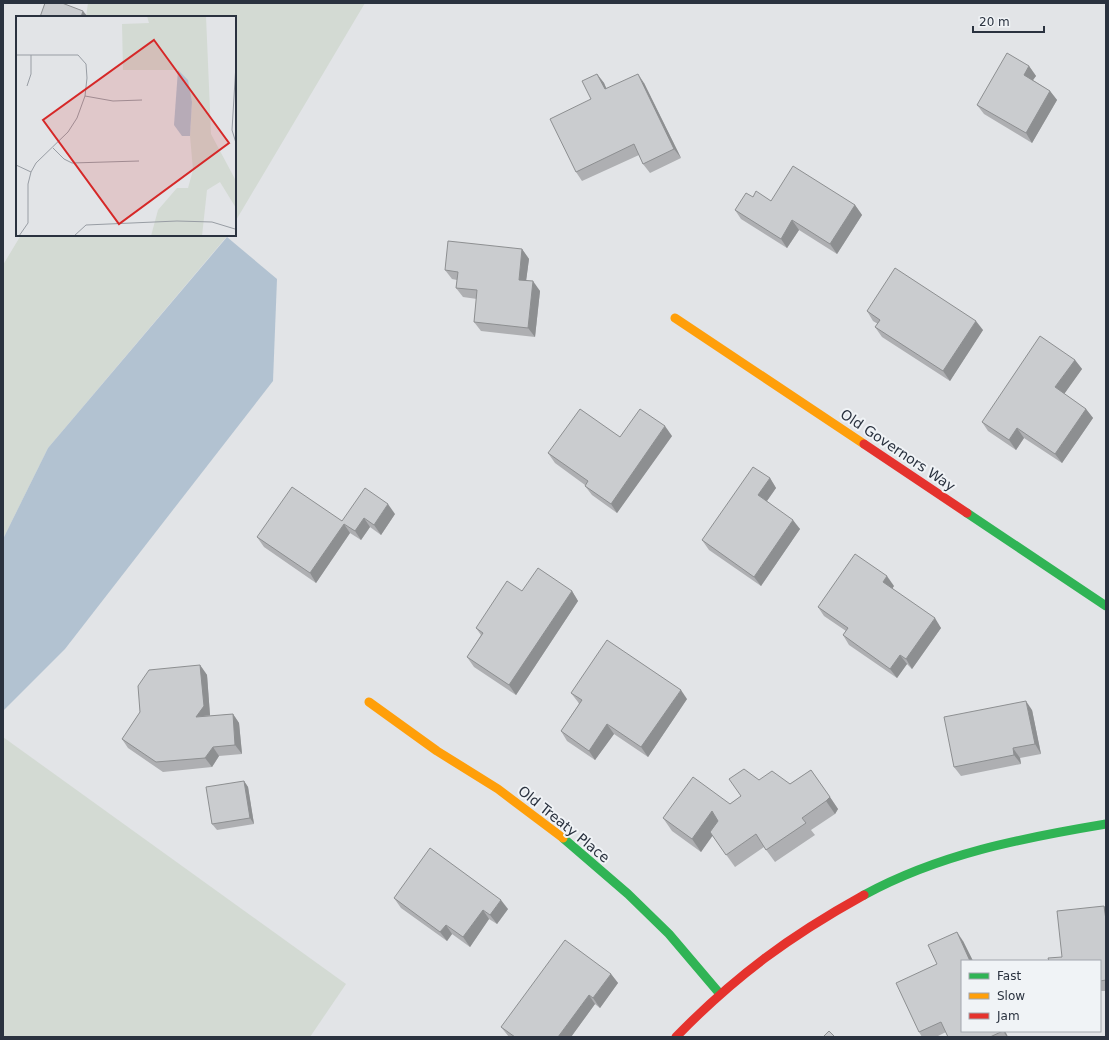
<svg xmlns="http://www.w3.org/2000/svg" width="1109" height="1040" font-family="'DejaVu Sans',sans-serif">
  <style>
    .green { fill: #d3dad3 }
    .water { fill: #b2c2d1 }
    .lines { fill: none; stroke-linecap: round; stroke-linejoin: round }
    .fast { stroke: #30b455; stroke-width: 9 }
    .slow { stroke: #ff9f0a; stroke-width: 9 }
    .jam { stroke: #e5322d; stroke-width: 9 }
    .wall { fill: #aeafb2 }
    .shaded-wall { fill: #8d8f91 }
    .building { fill: #cacccf; stroke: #8d8f91 }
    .labels { text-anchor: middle; stroke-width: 4; stroke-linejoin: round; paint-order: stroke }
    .street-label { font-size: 14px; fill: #2a323f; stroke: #f0f3f6 }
    .inset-road { fill: none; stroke: #989da4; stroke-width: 1 }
    .view { fill: #d62828; fill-opacity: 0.15; stroke: #d62828; stroke-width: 2 }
    .inset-edge { fill: none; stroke: #2a323f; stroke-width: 2 }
  </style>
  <rect width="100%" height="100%" fill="#e2e4e7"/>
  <g class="green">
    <path d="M 88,3 L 365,3 L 235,222 L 235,17 L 86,17 Z"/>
    <path d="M 21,235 L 228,235 L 48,448 L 3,539 L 3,265 Z"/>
    <path d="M 3,737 L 346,984 L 310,1037 L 3,1037 Z"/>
  </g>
  <path class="water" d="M 227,237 L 277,279 L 273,381 L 65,649 L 3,711 L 3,539 L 48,448 Z"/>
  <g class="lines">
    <g class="fast">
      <path d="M 967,513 L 1106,606"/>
      <path d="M 563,838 L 628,894 L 669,934 L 720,994"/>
      <path d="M 864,895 C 939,854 1022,838 1106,824"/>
    </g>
    <g class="slow">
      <path d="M 675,318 L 864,444"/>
      <path d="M 369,702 L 437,751 L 498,789 L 563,838"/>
    </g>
    <g class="jam">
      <path d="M 864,444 L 967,513"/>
      <path d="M 676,1037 C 735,976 790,936 864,895"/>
    </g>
  </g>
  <g class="wall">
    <path d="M 1029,66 L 1036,76 L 1033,80 L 1050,91 L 1057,100 L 1032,143 L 984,114 L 977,105 Z"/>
    <path d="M 597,74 L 604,83 L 606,88 L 644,83 L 681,158 L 650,173 L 643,164 L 639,155 L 582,181 L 576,172 L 591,99 Z"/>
    <path d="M 753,197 L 771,201 L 855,205 L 862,215 L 837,254 L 799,230 L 787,248 L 741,219 L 735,210 Z"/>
    <path d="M 522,249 L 529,259 L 526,281 L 540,291 L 535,337 L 481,331 L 474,322 L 477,299 L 463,297 L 456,288 L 457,280 L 452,279 L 445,270 Z"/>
    <path d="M 867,311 L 983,330 L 950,381 L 882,337 L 875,327 L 878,324 L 873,321 Z"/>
    <path d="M 1075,360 L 1082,369 L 1064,394 L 1086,409 L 1093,418 L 1062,463 L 1024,438 L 1016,450 L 988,431 L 982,422 Z"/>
    <path d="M 672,436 L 617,513 L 592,495 L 585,486 L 585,485 L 555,463 L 548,453 L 620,437 Z"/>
    <path d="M 770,478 L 776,488 L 767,501 L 800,529 L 761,586 L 709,550 L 702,540 Z"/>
    <path d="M 395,514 L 381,535 L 370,527 L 361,540 L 350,533 L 316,583 L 264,547 L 257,537 L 342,521 Z"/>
    <path d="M 894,586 L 892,588 L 941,628 L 912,669 L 907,664 L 897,678 L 849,645 L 843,635 L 846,631 L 824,616 L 818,607 Z"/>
    <path d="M 522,591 L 572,591 L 578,601 L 516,695 L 474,667 L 467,657 L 481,635 L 476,628 Z"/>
    <path d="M 200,665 L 207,675 L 210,716 L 233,714 L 239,723 L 242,754 L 219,756 L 212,767 L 163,772 L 128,748 L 122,739 Z"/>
    <path d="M 571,693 L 687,699 L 648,757 L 614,734 L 595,760 L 567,741 L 561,731 L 579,704 L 578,702 Z"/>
    <path d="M 1032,710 L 1041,754 L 1020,758 L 1021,764 L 961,776 L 954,767 Z"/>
    <path d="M 811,770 L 838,809 L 835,814 L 811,830 L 815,835 L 775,862 L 764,847 L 735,867 L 712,835 L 701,852 L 672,831 L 663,818 L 730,804 L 741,796 L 759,780 L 790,784 Z"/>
    <path d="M 244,781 L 248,787 L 254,824 L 217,830 L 212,824 Z"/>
    <path d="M 394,898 L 508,909 L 497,924 L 489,919 L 470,947 L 452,934 L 447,941 L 401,908 Z"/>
    <path d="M 1104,906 L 1106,909 L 1106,991 L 1100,991 L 1100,961 Z"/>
    <path d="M 963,941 L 973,961 L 962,961 L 962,1031 L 1005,1031 L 1008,1037 L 948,1037 L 946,1032 L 936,1037 L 922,1037 L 919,1032 L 937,964 Z"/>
    <path d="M 611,974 L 618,983 L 600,1008 L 595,1004 L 571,1037 L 509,1037 L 501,1027 Z"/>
  </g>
  <g class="shaded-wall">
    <path d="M 83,11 L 88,17 L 81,17 Z"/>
    <path d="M 1029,66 L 1036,76 L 1030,84 L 1024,75 Z"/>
    <path d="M 597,74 L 604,83 L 611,99 L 605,89 Z"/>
    <path d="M 638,74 L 644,83 L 681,158 L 674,149 Z"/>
    <path d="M 1050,91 L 1057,100 L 1032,143 L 1026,133 Z"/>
    <path d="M 855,205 L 862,215 L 837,254 L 830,244 Z"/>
    <path d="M 792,220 L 799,230 L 787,248 L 781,239 Z"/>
    <path d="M 522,249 L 529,259 L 525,289 L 519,280 Z"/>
    <path d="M 533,281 L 540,291 L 535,337 L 528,328 Z"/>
    <path d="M 976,321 L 983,330 L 950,381 L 943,371 Z"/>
    <path d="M 1075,360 L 1082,369 L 1062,397 L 1055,387 Z"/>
    <path d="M 1086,409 L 1093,418 L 1062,463 L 1055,454 Z"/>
    <path d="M 665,426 L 672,436 L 617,513 L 611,504 Z"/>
    <path d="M 1017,428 L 1024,438 L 1016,450 L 1009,440 Z"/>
    <path d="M 770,478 L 776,488 L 764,505 L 758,495 Z"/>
    <path d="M 388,504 L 395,514 L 381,535 L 374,525 Z"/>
    <path d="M 364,518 L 370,527 L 361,540 L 355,531 Z"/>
    <path d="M 793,520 L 800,529 L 761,586 L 754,577 Z"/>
    <path d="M 344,524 L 350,533 L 316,583 L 310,573 Z"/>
    <path d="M 887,576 L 894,586 L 890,592 L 883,582 Z"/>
    <path d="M 572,591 L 578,601 L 516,695 L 509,685 Z"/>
    <path d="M 935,618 L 941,628 L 912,669 L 906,659 Z"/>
    <path d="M 900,655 L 907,664 L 897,678 L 890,669 Z"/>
    <path d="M 200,665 L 207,675 L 210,715 L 196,717 Z"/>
    <path d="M 681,690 L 687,699 L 648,757 L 641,747 Z"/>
    <path d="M 1026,701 L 1032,710 L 1041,754 L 1035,744 Z"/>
    <path d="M 233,714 L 239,723 L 242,754 L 235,745 Z"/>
    <path d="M 607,724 L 614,734 L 595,760 L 589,751 Z"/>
    <path d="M 213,747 L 219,756 L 212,767 L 205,758 Z"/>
    <path d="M 1013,748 L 1020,758 L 1021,764 L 1014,755 Z"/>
    <path d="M 244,781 L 248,787 L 254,824 L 250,818 Z"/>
    <path d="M 830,797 L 838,809 L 835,814 L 826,801 Z"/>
    <path d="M 712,811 L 721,824 L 701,852 L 692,839 Z"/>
    <path d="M 501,900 L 508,909 L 497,924 L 490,915 Z"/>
    <path d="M 1104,906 L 1106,909 L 1106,921 Z"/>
    <path d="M 483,910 L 489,919 L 470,947 L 463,937 Z"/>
    <path d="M 446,925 L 452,934 L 447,941 L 440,932 Z"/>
    <path d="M 957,932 L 963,941 L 973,961 L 970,961 Z"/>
    <path d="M 611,974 L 618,983 L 600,1008 L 593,998 Z"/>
    <path d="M 589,995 L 595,1004 L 571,1037 L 558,1037 Z"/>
    <path d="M 1003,1031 L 1005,1031 L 1008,1037 L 1007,1037 Z"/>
  </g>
  <g class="building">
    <path d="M 45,3 L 62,3 L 83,11 L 81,17 L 40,17 Z"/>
    <path d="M 1007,53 L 1029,66 L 1024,75 L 1050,91 L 1026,133 L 977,105 Z"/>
    <path d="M 597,74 L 605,89 L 638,74 L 674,149 L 643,164 L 634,144 L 576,172 L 550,119 L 591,99 L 582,81 Z"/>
    <path d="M 793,166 L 855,205 L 830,244 L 792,220 L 781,239 L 735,210 L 746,193 L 753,197 L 756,191 L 771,201 Z"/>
    <path d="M 448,241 L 522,249 L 519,280 L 533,281 L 528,328 L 474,322 L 477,290 L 456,288 L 458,272 L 445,270 Z"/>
    <path d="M 895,268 L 976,321 L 943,371 L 875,327 L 880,320 L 867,311 Z"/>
    <path d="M 1040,336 L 1075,360 L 1055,387 L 1086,409 L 1055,454 L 1017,428 L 1009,440 L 982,422 Z"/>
    <path d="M 580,409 L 620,437 L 640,409 L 665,426 L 611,504 L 585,486 L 588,481 L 548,453 Z"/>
    <path d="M 753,467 L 770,478 L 758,495 L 793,520 L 754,577 L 702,540 Z"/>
    <path d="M 292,487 L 342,521 L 365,488 L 388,504 L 374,525 L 364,518 L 355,531 L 344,524 L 310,573 L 257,537 Z"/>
    <path d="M 855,554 L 887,576 L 883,582 L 935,618 L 906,659 L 900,655 L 890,669 L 843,635 L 848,628 L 818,607 Z"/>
    <path d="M 538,568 L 572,591 L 509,685 L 467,657 L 483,633 L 476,628 L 507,581 L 522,591 Z"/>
    <path d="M 607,640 L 681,690 L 641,747 L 607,724 L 589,751 L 561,731 L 582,700 L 571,693 Z"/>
    <path d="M 200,665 L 204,706 L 196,717 L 233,714 L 235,745 L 213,747 L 205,758 L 156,762 L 122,739 L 140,712 L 138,686 L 149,670 Z"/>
    <path d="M 1026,701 L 1035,744 L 1013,748 L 1014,755 L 954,767 L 944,717 Z"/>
    <path d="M 744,769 L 759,780 L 772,771 L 790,784 L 811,770 L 830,797 L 826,801 L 802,818 L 806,823 L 766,850 L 756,834 L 726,855 L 710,832 L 718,821 L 712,811 L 692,839 L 663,818 L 693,777 L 730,804 L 741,796 L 729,779 Z"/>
    <path d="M 244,781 L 250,818 L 212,824 L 206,787 Z"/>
    <path d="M 430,848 L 501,900 L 490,915 L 483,910 L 463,937 L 446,925 L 440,932 L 394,898 Z"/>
    <path d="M 1104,906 L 1106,920 L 1106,980 L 1100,981 L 1100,961 L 1049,961 L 1048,958 L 1062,957 L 1057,911 Z"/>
    <path d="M 957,932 L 970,961 L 962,961 L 962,1031 L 1003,1031 L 990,1037 L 948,1037 L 941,1022 L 919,1032 L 896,983 L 937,964 L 928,945 Z"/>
    <path d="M 565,940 L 611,974 L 593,998 L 589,995 L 558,1037 L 515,1037 L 501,1027 Z"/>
    <path d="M 829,1031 L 835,1037 L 823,1037 Z"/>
  </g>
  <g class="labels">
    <g class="street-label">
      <text transform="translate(898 450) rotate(34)" y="5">Old Governors Way</text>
      <text transform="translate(564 824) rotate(39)" y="5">Old Treaty Place</text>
    </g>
  </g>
  <g transform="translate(16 16)">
    <rect width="220" height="220" fill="#e2e4e7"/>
    <path d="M 131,0 L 190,0 L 195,118 L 220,165 L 220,192 L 204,166 L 191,174 L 186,220 L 135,220 L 142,194 L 161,172 L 172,172 L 177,154 L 174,120 L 176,86 L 162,54 L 107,54 L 106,8 L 133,7 Z" fill="#d3dad3"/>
    <path d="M 162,54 L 172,64 L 176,86 L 174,120 L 166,120 L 158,109 Z" fill="#b2c2d1"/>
    <path class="inset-road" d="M 0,39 L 62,39 L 70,48 L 71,62 L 69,80 L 61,102 L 52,116 L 20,147 L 15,156 L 12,168 L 12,207 L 3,220M 220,48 L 216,114 L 220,127M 11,70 L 15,58 L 15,39M 69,80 L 97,85 L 126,84M 37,132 L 48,143 L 56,147 L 123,145M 0,149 L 15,156M 58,220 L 70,209 L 161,205 L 196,206 L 219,213"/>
    <path class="view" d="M 138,24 L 213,127 L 103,208 L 27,104 Z"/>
    <rect width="220" height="220" class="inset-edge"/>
  </g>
  <rect width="1109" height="1040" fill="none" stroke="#2a323f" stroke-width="8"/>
  <rect x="961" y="960" width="140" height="72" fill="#f0f3f6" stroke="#a1a6ad"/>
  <rect x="969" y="973" width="20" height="6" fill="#30b455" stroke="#a1a6ad"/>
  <text x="997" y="980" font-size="12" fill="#2a323f">Fast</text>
  <rect x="969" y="993" width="20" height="6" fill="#ff9f0a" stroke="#a1a6ad"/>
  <text x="997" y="1000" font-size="12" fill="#2a323f">Slow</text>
  <rect x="969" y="1013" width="20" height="6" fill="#e5322d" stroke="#a1a6ad"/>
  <text x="997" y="1020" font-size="12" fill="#2a323f">Jam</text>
  <path d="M973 26v6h71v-6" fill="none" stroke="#2a323f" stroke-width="2"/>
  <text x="979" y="26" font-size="12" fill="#2a323f" stroke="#f0f3f6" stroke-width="3" paint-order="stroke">20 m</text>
</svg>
